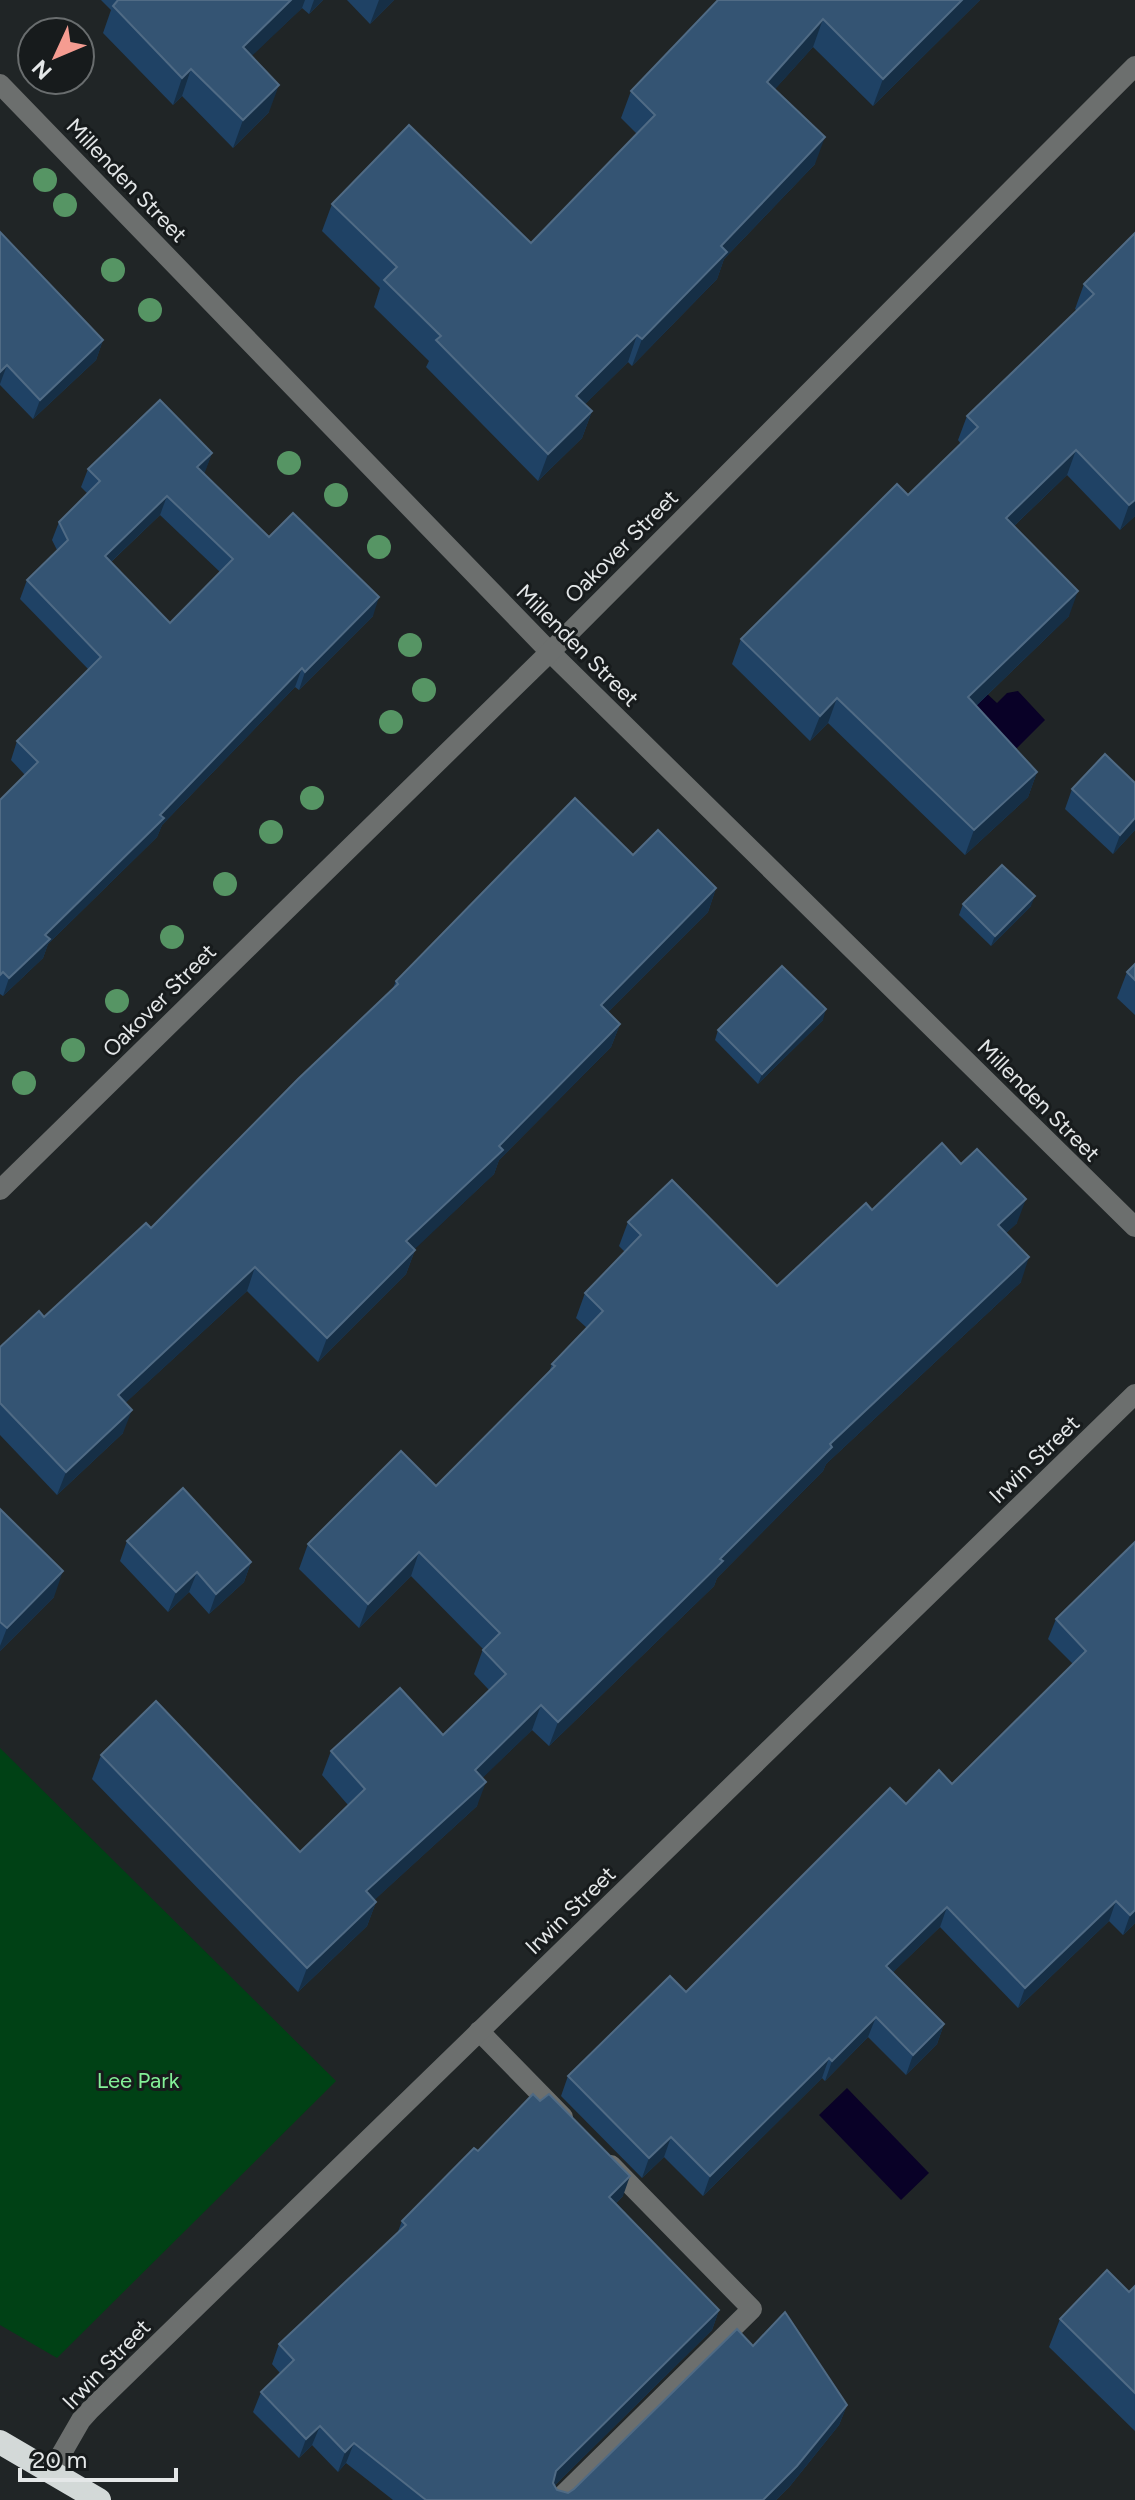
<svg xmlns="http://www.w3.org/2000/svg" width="1135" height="2500" font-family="Figtree,sans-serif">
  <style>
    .green { fill: #004115 }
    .water { fill: #090127 }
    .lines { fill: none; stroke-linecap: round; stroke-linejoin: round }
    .minor { stroke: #6c6f6e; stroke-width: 20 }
    .highway { stroke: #d3d9d8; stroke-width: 24 }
    .tree { fill: #569564 }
    .wall { fill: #1f4265; fill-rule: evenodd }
    .shaded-wall { fill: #162f46 }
    .building { fill: #345473; stroke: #506b85; stroke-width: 2; fill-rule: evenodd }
    .labels { text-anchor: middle; stroke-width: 6; stroke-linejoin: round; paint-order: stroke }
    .street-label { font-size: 22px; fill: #e4e7e8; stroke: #171b1c }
    .park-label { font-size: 22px; fill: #83f097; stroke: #171b1c }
  </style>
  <rect width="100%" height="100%" fill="#202526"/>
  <path class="green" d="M 0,1748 L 336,2081 L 57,2358 L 0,2325 Z"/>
  <g class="water">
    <path d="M 958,667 L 997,703 L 1007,693 L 1018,691 L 1045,720 L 1012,753 L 941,682 Z"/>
    <path d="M 847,2088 L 929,2173 L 901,2200 L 819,2115 Z"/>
  </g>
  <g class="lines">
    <g class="minor">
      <path d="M 0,84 L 550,652 L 1135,1227"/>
      <path d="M 0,1190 L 550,652 L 1135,66"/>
      <path d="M 479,2031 L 563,2117"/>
      <path d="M 51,2472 L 81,2420 L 90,2410 L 1135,1394"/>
      <path d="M 558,2500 L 752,2309 L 611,2165"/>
    </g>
    <path class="highway" d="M 0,2442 L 99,2500"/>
  </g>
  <g class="tree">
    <circle cx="45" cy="180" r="12"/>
    <circle cx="65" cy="205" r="12"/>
    <circle cx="113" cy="270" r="12"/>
    <circle cx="150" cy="310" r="12"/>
    <circle cx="289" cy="463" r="12"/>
    <circle cx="336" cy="495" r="12"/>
    <circle cx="379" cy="547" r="12"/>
    <circle cx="410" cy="645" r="12"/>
    <circle cx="424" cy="690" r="12"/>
    <circle cx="391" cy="722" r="12"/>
    <circle cx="312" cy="798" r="12"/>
    <circle cx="271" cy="832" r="12"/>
    <circle cx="225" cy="884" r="12"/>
    <circle cx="172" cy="937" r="12"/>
    <circle cx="117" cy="1001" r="12"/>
    <circle cx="73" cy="1050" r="12"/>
    <circle cx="24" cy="1083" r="12"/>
  </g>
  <g class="wall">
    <path d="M 101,0 L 323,0 L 309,14 L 302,8 L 251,56 L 269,112 L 233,148 L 182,96 L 173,105 L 103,33 L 111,10 Z"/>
    <path d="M 347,0 L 394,0 L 370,24 Z"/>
    <path d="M 718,0 L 980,0 L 873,106 L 813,47 L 774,90 L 815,164 L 724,259 L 717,279 L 632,366 L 628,362 L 585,404 L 592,411 L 582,438 L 538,481 L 426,367 L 429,361 L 374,307 L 380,288 L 322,231 L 332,204 L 531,243 L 637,134 L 621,118 L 631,91 Z"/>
    <path d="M 0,232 L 103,340 L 96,360 L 33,419 L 0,385 Z"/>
    <path d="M 1135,233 L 1135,516 L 1120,530 L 1067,475 L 1014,526 L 1069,616 L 976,706 L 1037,772 L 1028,797 L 965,855 L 828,723 L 810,741 L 732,664 L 741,639 L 908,495 L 961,444 L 958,440 L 967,416 L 1077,311 L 1075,309 L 1084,284 Z"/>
    <path d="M 212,453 L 204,473 L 269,537 L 373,616 L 299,690 L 295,687 L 162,825 L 157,837 L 48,944 L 43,958 L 3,996 L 0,994 L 0,800 L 25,775 L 11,760 L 17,741 L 89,670 L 20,599 L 27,580 L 57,550 L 52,540 L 59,522 L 88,494 L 81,487 L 88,469 ZM 160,515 L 220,572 L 170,623 L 111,562 Z"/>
    <path d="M 1072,789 L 1135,830 L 1113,854 L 1065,809 Z"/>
    <path d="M 633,855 L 716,888 L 708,912 L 608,1012 L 620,1024 L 611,1047 L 499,1160 L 494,1174 L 414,1249 L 415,1250 L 406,1274 L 318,1362 L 247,1291 L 125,1403 L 123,1433 L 57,1495 L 0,1435 L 0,1347 L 44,1317 L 151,1228 L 393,988 L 396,981 Z"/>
    <path d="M 963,904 L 1031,906 L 991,946 L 959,915 Z"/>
    <path d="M 1135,964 L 1135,1015 L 1117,998 L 1127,972 Z"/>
    <path d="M 823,1020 L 758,1084 L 715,1040 L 718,1030 Z"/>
    <path d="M 872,1210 L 1017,1223 L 1006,1233 L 1021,1282 L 826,1464 L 823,1471 L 717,1578 L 714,1586 L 549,1746 L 532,1730 L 482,1778 L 477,1806 L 374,1900 L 376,1902 L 367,1926 L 298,1992 L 92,1779 L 101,1755 L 300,1852 L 348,1805 L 322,1775 L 331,1751 L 443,1735 L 489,1690 L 474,1674 L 483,1649 L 411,1576 L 359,1628 L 299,1569 L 308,1544 L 436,1486 L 549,1372 L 552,1364 L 587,1328 L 576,1318 L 585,1293 L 625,1252 L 619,1246 L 628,1222 L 777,1286 Z"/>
    <path d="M 0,1509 L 54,1597 L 0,1651 Z"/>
    <path d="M 127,1541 L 251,1562 L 244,1582 L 209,1614 L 189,1592 L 168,1612 L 120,1561 Z"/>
    <path d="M 1135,1542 L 1135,1923 L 1123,1935 L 1109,1921 L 1018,2008 L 940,1927 L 893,1972 L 944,2024 L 937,2044 L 906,2075 L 868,2037 L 825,2081 L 822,2078 L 703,2196 L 664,2157 L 642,2178 L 561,2096 L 568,2076 L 686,1992 L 906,1804 L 952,1784 L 1073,1664 L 1048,1639 L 1056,1619 Z"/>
    <path d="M 478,2151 L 623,2196 L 616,2203 L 719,2310 L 712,2330 L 554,2486 L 557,2490 L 568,2493 L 574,2489 L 753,2346 L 847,2405 L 839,2425 L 790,2486 L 776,2500 L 393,2500 L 346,2463 L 338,2472 L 312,2445 L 299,2458 L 253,2412 L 261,2392 L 280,2373 L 272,2364 L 279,2344 L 397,2234 L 402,2221 Z"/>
    <path d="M 1135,2286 L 1135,2431 L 1049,2347 L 1060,2319 L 1129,2292 Z"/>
  </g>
  <g class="shaded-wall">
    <path d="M 291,0 L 305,0 L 302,8 L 233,74 L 243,47 Z"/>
    <path d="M 314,0 L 323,0 L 309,14 Z"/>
    <path d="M 379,0 L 394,0 L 370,24 Z"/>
    <path d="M 962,0 L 980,0 L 873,106 L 883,79 Z"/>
    <path d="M 823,19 L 813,47 L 757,109 L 767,82 Z"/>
    <path d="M 191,69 L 182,96 L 173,105 L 182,78 Z"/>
    <path d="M 279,85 L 269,112 L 233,148 L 243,120 Z"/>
    <path d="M 825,137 L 815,164 L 724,259 L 717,279 L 632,366 L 642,339 L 721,246 Z"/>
    <path d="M 637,335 L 628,362 L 566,423 L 576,396 Z"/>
    <path d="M 103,340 L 96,360 L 33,419 L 40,400 Z"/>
    <path d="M 7,365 L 0,384 L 0,372 Z"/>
    <path d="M 592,411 L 582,438 L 538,481 L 548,454 Z"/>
    <path d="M 1076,450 L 1067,475 L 997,542 L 1006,518 Z"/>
    <path d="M 212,453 L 205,472 L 191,486 L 197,467 Z"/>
    <path d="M 167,496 L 160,515 L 98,574 L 105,556 Z"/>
    <path d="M 1135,500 L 1135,516 L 1120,530 L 1129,505 Z"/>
    <path d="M 1078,591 L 1069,616 L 959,722 L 968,697 Z"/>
    <path d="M 379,597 L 373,616 L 299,690 L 305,672 Z"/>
    <path d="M 302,668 L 295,687 L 162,825 L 157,837 L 48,944 L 43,958 L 3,996 L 9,978 L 45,935 Z"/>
    <path d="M 837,698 L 828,723 L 810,741 L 820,716 Z"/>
    <path d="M 1037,772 L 1028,797 L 965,855 L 974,830 Z"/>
    <path d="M 1135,818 L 1135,830 L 1113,854 L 1120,835 Z"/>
    <path d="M 716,888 L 708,912 L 592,1028 L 601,1005 Z"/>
    <path d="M 1035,896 L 1031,906 L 991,946 L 995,936 Z"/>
    <path d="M 826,1009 L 823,1020 L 758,1084 L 762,1074 Z"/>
    <path d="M 620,1024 L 611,1047 L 499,1160 L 494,1174 L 398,1265 L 406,1241 L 499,1146 Z"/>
    <path d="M 1026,1199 L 1017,1223 L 989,1249 L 998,1225 Z"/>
    <path d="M 415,1250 L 406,1274 L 318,1362 L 327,1338 Z"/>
    <path d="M 1029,1257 L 1021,1282 L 826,1464 L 823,1471 L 717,1578 L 714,1586 L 549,1746 L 558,1722 L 720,1559 L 830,1444 Z"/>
    <path d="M 255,1267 L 247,1291 L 109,1418 L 118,1395 Z"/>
    <path d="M 132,1410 L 123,1433 L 57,1495 L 66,1472 Z"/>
    <path d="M 419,1552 L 411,1576 L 359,1628 L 368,1604 Z"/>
    <path d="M 251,1562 L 244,1582 L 209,1614 L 216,1594 Z"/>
    <path d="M 63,1571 L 54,1597 L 0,1651 L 0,1646 L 7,1628 Z"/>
    <path d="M 197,1572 L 189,1592 L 168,1612 L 176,1592 Z"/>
    <path d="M 541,1705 L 532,1730 L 466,1794 L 475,1770 Z"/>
    <path d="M 486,1782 L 477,1806 L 357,1916 L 366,1891 Z"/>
    <path d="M 1116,1901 L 1109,1921 L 1018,2008 L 1025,1988 Z"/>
    <path d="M 376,1902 L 367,1926 L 298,1992 L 307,1968 Z"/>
    <path d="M 947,1907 L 940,1927 L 879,1986 L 886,1966 Z"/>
    <path d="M 1135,1910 L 1135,1923 L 1123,1935 L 1130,1915 Z"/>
    <path d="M 876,2017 L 868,2037 L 825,2081 L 832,2061 Z"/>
    <path d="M 944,2024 L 937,2044 L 906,2075 L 913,2055 Z"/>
    <path d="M 829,2058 L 822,2078 L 703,2196 L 710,2176 Z"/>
    <path d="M 671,2137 L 664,2157 L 642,2178 L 649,2158 Z"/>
    <path d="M 630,2176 L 623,2196 L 602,2217 L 609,2197 Z"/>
    <path d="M 719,2310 L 712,2330 L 549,2491 L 556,2471 Z"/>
    <path d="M 847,2405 L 839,2425 L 790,2486 L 776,2500 L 763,2500 Z"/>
    <path d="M 320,2426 L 312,2445 L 299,2458 L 306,2439 Z"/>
    <path d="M 354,2443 L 346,2463 L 338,2472 L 345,2452 Z"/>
  </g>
  <g class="building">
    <path d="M 118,0 L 291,0 L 243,47 L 279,85 L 243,120 L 191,69 L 182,78 L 113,6 Z"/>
    <path d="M 718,0 L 962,0 L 883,79 L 823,19 L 767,82 L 825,137 L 721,246 L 727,252 L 642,339 L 637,335 L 576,396 L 592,411 L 548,454 L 436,340 L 441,336 L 384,280 L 397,267 L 332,204 L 409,125 L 531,243 L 655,115 L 631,91 Z"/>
    <path d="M 0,232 L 103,340 L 40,400 L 7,365 L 0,372 Z"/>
    <path d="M 1135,233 L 1135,500 L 1129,505 L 1076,450 L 1006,518 L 1078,591 L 968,697 L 1037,772 L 974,830 L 837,698 L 820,716 L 741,639 L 897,484 L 908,495 L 978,427 L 967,416 L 1094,294 L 1084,284 Z"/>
    <path d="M 160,400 L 212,453 L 197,467 L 269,537 L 293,513 L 379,597 L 305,672 L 302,668 L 160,815 L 164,818 L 45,935 L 50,939 L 9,978 L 3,972 L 0,975 L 0,800 L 38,762 L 17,741 L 101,657 L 27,580 L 68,540 L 59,522 L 100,481 L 88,469 ZM 167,496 L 233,559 L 170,623 L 105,556 Z"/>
    <path d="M 1105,754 L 1135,783 L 1135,818 L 1120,835 L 1072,789 Z"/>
    <path d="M 575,798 L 633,855 L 658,830 L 716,888 L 601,1005 L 620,1024 L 499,1146 L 503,1150 L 406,1241 L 415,1250 L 327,1338 L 255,1267 L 118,1395 L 132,1410 L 66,1472 L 0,1403 L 0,1347 L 39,1311 L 44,1317 L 146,1223 L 151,1228 L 298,1079 L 398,984 L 396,981 Z"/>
    <path d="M 1002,865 L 1035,896 L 995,936 L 963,904 Z"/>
    <path d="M 1135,964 L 1135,980 L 1127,972 Z"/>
    <path d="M 782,966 L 826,1009 L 762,1074 L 718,1030 Z"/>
    <path d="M 942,1143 L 961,1164 L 977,1149 L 1026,1199 L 998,1225 L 1029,1257 L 830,1444 L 832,1447 L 720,1559 L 723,1561 L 558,1722 L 541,1705 L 475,1770 L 486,1782 L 366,1891 L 376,1902 L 307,1968 L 101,1755 L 156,1701 L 300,1852 L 365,1789 L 331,1751 L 400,1688 L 443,1735 L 506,1674 L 483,1650 L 500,1633 L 419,1552 L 368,1604 L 308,1544 L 401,1451 L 436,1486 L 555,1366 L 552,1364 L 603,1311 L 585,1293 L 641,1235 L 628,1222 L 672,1180 L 777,1286 L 866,1203 L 872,1210 Z"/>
    <path d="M 183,1488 L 251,1562 L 216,1594 L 197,1572 L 176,1592 L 127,1541 Z"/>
    <path d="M 0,1509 L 63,1571 L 7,1628 L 0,1622 Z"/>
    <path d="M 1135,1542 L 1135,1910 L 1130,1915 L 1116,1901 L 1025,1988 L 947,1907 L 886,1966 L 944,2024 L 913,2055 L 876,2017 L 832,2061 L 829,2058 L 710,2176 L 671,2137 L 649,2158 L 568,2076 L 670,1976 L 686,1992 L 890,1788 L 906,1804 L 939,1770 L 952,1784 L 1086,1651 L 1056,1619 Z"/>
    <path d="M 533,2094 L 540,2101 L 549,2094 L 630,2176 L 609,2197 L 719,2310 L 556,2471 L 553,2483 L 557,2490 L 568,2493 L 574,2489 L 737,2329 L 753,2346 L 785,2312 L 847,2405 L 797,2466 L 763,2500 L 426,2500 L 354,2443 L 345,2452 L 320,2426 L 306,2439 L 261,2392 L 294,2360 L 279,2344 L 406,2225 L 402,2221 L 474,2148 L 478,2151 Z"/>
    <path d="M 1107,2270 L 1129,2292 L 1135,2286 L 1135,2393 L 1060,2319 Z"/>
  </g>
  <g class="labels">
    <g class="street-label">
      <text transform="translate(127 180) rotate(46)" y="8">Millenden Street</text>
      <text transform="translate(621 546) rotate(-45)" y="8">Oakover Street</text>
      <text transform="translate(578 645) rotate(45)" y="8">Millenden Street</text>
      <text transform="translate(159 1000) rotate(-45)" y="8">Oakover Street</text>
      <text transform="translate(1039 1100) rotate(45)" y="8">Millenden Street</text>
      <text transform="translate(1034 1459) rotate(-44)" y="8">Irwin Street</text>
      <text transform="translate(570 1910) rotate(-44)" y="8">Irwin Street</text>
      <text transform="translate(106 2364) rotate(-46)" y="8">Irwin Street</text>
    </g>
    <g class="park-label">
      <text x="138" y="2088">Lee Park</text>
    </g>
  </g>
  <g transform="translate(56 56) rotate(226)"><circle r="38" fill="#171b1c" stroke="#696d6e" stroke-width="2"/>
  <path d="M0-6L14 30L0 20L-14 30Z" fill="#f59c91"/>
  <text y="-12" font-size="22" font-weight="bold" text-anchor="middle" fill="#e4e7e8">N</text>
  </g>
  <path d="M20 2468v12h156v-12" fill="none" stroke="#e4e7e8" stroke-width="4"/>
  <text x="32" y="2468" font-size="24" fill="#e4e7e8" stroke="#171b1c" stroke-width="6" paint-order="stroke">20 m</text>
</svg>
